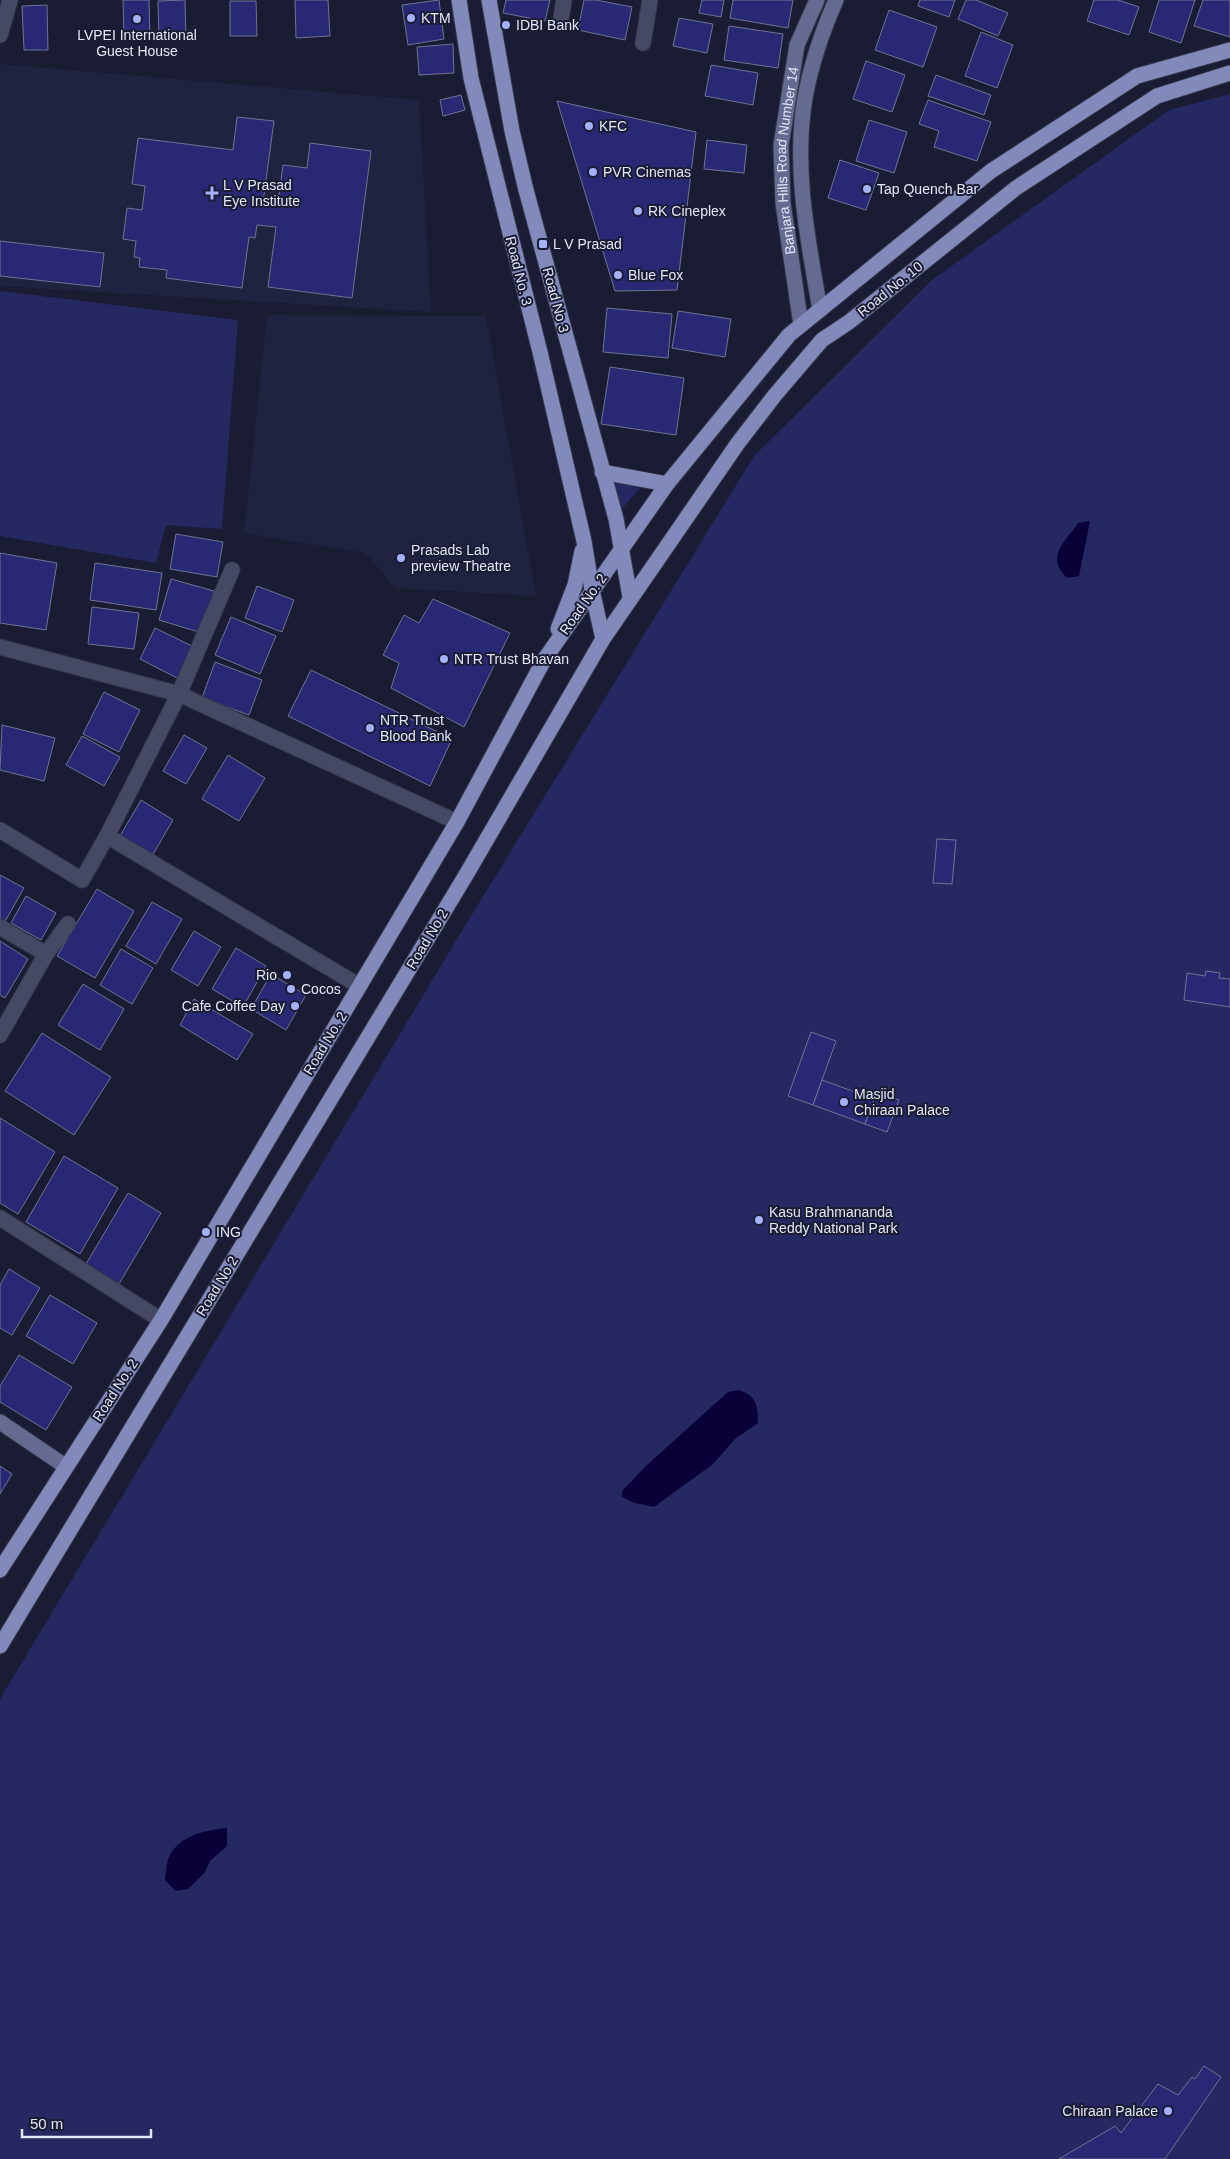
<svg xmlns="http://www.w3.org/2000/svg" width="1230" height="2159" font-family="Helvetica,sans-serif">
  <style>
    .built { fill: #1f2340 }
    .green { fill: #252861 }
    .water { fill: #090038 }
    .building { fill: #282875; stroke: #6f7491 }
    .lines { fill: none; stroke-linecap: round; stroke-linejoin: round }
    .street-casing { stroke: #36384b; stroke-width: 17 }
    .secondary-casing { stroke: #36384b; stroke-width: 17 }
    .primary-casing { stroke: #36384b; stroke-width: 17 }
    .street { stroke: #454964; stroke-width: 15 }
    .secondary { stroke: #646a90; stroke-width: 15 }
    .primary { stroke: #828abc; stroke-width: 15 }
    .poi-dot { fill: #a6b1fc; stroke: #191c33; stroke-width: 2 }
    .labels { text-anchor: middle; stroke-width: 4; stroke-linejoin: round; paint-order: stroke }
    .poi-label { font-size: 14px; fill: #e4e7f7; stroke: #191c33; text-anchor: start }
    .street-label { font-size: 14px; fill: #e4e7f7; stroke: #191c33 }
  </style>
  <rect width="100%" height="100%" fill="#191c33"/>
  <g class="built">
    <path d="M 0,64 L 419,100 L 431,312 L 0,286 Z"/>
    <path d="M 267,315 L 486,316 L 536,596 L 395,588 L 365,553 L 244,533 Z"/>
  </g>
  <g class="green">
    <path d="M 1230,94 L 1230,2159 L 0,2159 L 0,1699 L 466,924 L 754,456 L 932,280 L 1169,110 Z"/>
    <path d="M 0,291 L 238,320 L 222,529 L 166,525 L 156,563 L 0,536 Z"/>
    <path d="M 614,482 L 640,488 L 622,509 Z"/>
  </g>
  <g class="water">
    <path d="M 1090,521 L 1079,576 L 1067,578 C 1065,575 1059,570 1058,565 C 1053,549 1071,535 1078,523 Z"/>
    <path d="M 738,1390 C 756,1395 758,1405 758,1423 L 735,1439 L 713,1464 L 654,1507 L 635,1503 L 622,1497 L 622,1491 L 647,1465 L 728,1392 Z"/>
    <path d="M 227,1828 L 227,1846 L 210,1861 L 205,1872 L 188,1889 L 176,1891 L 165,1880 C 166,1874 166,1866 168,1860 C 176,1836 205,1830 227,1828 Z"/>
  </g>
  <g class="building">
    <path d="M 123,0 L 149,0 L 150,38 L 124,39 Z"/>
    <path d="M 185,0 L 186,39 L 159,40 L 158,1 Z"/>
    <path d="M 295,0 L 328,0 L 330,36 L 296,38 Z"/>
    <path d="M 439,0 L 444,39 L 408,45 L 402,5 Z"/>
    <path d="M 506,0 L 550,0 L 545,21 L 503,13 Z"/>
    <path d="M 584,0 L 596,0 L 632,7 L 625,40 L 578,30 Z"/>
    <path d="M 702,0 L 724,0 L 721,17 L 699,13 Z"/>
    <path d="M 733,0 L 793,0 L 788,28 L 730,18 Z"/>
    <path d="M 920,0 L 955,0 L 949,17 L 918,6 Z"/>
    <path d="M 966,0 L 976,0 L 1008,13 L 998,36 L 958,19 Z"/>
    <path d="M 1094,0 L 1118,0 L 1139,7 L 1129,35 L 1087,21 Z"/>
    <path d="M 1159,0 L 1195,0 L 1181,43 L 1149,32 Z"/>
    <path d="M 1203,0 L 1230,0 L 1230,37 L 1194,26 Z"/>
    <path d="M 230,1 L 256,1 L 257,36 L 230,36 Z"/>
    <path d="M 47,5 L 48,50 L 24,50 L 22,6 Z"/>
    <path d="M 889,10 L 937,27 L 923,67 L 875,50 Z"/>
    <path d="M 679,18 L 713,24 L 707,53 L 673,46 Z"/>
    <path d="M 729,26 L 783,34 L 778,68 L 724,60 Z"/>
    <path d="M 981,32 L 1013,45 L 997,88 L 965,76 Z"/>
    <path d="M 453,44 L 454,73 L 419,75 L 417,47 Z"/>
    <path d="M 866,61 L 905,75 L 892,112 L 853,99 Z"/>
    <path d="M 711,65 L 758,73 L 753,105 L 705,96 Z"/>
    <path d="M 936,75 L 991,95 L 984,115 L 928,96 Z"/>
    <path d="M 461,95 L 465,110 L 443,116 L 440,100 Z"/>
    <path d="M 928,100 L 991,122 L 977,161 L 934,147 L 939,131 L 919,124 Z"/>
    <path d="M 557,101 L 696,132 L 677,290 L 615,291 Z"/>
    <path d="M 237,117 L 274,121 L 263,202 L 278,204 L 283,165 L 307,168 L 310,143 L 371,151 L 352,298 L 268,287 L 276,227 L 257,225 L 255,238 L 249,237 L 242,288 L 166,278 L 167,270 L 139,267 L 140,258 L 134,257 L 136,241 L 123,239 L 127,208 L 142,210 L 145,186 L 132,184 L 138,138 L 233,150 Z"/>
    <path d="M 869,120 L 907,132 L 894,173 L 856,161 Z"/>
    <path d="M 707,140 L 747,145 L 744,173 L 704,169 Z"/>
    <path d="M 840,160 L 879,173 L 866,210 L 828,198 Z"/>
    <path d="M 0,241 L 104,253 L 100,287 L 0,276 Z"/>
    <path d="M 607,308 L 672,314 L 668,358 L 603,352 Z"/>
    <path d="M 678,311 L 731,319 L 725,357 L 672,348 Z"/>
    <path d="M 610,367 L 684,378 L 676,435 L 601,424 Z"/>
    <path d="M 176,534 L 223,542 L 217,577 L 170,569 Z"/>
    <path d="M 0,553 L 57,563 L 46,630 L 0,623 Z"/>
    <path d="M 95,563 L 162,573 L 156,610 L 90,600 Z"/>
    <path d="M 171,579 L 214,591 L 202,633 L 159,620 Z"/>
    <path d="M 257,586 L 294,600 L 282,632 L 245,618 Z"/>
    <path d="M 433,599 L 510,633 L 464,727 L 391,688 L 399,663 L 383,655 L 404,615 L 419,623 Z"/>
    <path d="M 92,607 L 139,613 L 134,649 L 88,644 Z"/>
    <path d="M 231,617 L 276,636 L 260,674 L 215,655 Z"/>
    <path d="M 155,628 L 194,647 L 179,679 L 140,659 Z"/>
    <path d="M 215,662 L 262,680 L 249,715 L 202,698 Z"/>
    <path d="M 311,670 L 452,739 L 430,786 L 288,716 Z"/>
    <path d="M 104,692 L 140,710 L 119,752 L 83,734 Z"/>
    <path d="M 2,725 L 55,738 L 44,781 L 0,770 Z"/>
    <path d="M 184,735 L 207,748 L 186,784 L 163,771 Z"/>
    <path d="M 82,736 L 120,757 L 104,786 L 66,765 Z"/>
    <path d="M 228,755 L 265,778 L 239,821 L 202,799 Z"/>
    <path d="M 141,800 L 173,820 L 152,856 L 120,836 Z"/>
    <path d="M 937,839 L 956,840 L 952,884 L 933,883 Z"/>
    <path d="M 0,875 L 24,888 L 3,925 L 0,923 Z"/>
    <path d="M 97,889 L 134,911 L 95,978 L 57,956 Z"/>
    <path d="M 26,896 L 56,913 L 41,940 L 11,923 Z"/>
    <path d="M 152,902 L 182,919 L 156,964 L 126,946 Z"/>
    <path d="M 194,931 L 221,947 L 198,986 L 171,970 Z"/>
    <path d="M 0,941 L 28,959 L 5,998 L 0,995 Z"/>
    <path d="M 236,948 L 266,966 L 243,1007 L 212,989 Z"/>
    <path d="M 121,949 L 153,968 L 132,1004 L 100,985 Z"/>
    <path d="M 1206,971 L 1220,973 L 1219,978 L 1230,979 L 1230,1007 L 1184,1000 L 1187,973 L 1205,976 Z"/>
    <path d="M 271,974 L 306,995 L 286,1030 L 251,1009 Z"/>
    <path d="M 83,984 L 124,1009 L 100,1050 L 58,1025 Z"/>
    <path d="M 194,999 L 253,1034 L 237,1060 L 180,1025 Z"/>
    <path d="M 811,1032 L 836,1041 L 813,1105 L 788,1096 Z"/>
    <path d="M 42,1033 L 111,1077 L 74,1135 L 5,1091 Z"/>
    <path d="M 822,1080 L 874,1099 L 865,1124 L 813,1105 Z"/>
    <path d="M 877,1092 L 899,1100 L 887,1132 L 865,1124 Z"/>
    <path d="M 0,1118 L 55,1152 L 18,1214 L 0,1203 Z"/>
    <path d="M 64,1156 L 118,1188 L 80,1254 L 26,1222 Z"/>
    <path d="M 128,1193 L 161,1213 L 119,1284 L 86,1264 Z"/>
    <path d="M 9,1269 L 40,1288 L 12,1335 L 0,1328 L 0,1285 Z"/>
    <path d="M 50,1295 L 97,1323 L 73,1364 L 26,1336 Z"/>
    <path d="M 19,1355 L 72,1387 L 46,1430 L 0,1402 L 0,1386 Z"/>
    <path d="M 0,1466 L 12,1474 L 0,1494 Z"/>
    <path d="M 1204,2066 L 1221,2077 L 1165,2159 L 1059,2159 L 1115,2126 L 1121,2133 L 1158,2084 L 1178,2095 L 1192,2077 L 1195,2079 Z"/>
  </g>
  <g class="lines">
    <g class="street-casing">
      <g id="street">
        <path d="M 561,19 L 564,0"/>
        <path d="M 0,35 L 10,0"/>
        <path d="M 643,43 L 650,0"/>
        <path d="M 0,647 L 179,694 L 457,822"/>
        <path d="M 0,830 L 82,880 L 107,836 L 179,694 L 232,570"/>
        <path d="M 107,836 L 358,985"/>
        <path d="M 0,927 L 46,954"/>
        <path d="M 0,1035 L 46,954 L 68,924"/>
        <path d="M 0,1218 L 161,1320"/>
      </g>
    </g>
    <g class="secondary-casing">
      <g id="secondary">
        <path d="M 820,310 C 808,240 793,168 805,98 C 811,64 822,32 836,0"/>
        <path id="s1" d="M 801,325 L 783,203 L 781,145 L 797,45 L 817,0"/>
        <path d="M 0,1422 L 65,1466"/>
      </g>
    </g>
    <g class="primary-casing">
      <g id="primary">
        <path d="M 459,0 L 471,78 L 540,352 L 584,541 L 592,590 L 603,639"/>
        <path d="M 489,0 L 512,131 L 526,190 L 616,519 L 630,597"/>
        <path d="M 602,472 L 667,484"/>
        <path d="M 558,629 L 575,585 L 582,551"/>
        <path d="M 0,1570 L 161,1320 L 457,822 L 544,660 L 667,484 L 789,335 L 991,171 L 1137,76 L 1230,50"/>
        <path d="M 0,1646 L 466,875 L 603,639 L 738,443 L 775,395 L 822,340 L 849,322 L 1016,188 L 1157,96 L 1230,73"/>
      </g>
    </g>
    <use href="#street" class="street"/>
    <use href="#secondary" class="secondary"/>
    <use href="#primary" class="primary"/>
  </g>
  <g class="poi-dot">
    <circle cx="411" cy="18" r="5"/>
    <circle cx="137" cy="19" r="5"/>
    <circle cx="506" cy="25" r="5"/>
    <circle cx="589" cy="126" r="5"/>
    <circle cx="593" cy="172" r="5"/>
    <circle cx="867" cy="189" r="5"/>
    <path d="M209.5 185.5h5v5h5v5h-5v5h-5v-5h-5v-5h5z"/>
    <circle cx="638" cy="211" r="5"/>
    <rect x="538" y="239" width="10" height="10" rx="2.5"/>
    <circle cx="618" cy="275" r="5"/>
    <circle cx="401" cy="558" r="5"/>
    <circle cx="444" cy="659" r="5"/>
    <circle cx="370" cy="728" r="5"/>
    <circle cx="287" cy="975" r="5"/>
    <circle cx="291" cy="989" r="5"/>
    <circle cx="295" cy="1006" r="5"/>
    <circle cx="844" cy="1102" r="5"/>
    <circle cx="759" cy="1220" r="5"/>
    <circle cx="206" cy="1232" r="5"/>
    <circle cx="1168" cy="2111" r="5"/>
  </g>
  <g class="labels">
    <g class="poi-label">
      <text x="421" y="23">KTM</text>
      <text x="516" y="30">IDBI Bank</text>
      <text x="137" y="40" text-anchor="middle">LVPEI International<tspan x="137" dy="16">Guest House</tspan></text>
      <text x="599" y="131">KFC</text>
      <text x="603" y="177">PVR Cinemas</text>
      <text x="223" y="190">L V Prasad<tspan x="223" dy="16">Eye Institute</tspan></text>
      <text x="877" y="194">Tap Quench Bar</text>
      <text x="648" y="216">RK Cineplex</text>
      <text x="553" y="249">L V Prasad</text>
      <text x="628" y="280">Blue Fox</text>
      <text x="411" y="555">Prasads Lab<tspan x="411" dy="16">preview Theatre</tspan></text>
      <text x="454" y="664">NTR Trust Bhavan</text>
      <text x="380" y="725">NTR Trust<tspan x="380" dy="16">Blood Bank</tspan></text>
      <text x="277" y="980" text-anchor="end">Rio</text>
      <text x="301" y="994">Cocos</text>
      <text x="285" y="1011" text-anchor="end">Cafe Coffee Day</text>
      <text x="854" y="1099">Masjid<tspan x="854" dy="16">Chiraan Palace</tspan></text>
      <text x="769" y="1217">Kasu Brahmananda<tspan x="769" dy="16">Reddy National Park</tspan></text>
      <text x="216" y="1237">ING</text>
      <text x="1158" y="2116" text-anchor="end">Chiraan Palace</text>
    </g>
    <g class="street-label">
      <text dy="5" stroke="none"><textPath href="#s1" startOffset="166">Banjara Hills Road Number 14</textPath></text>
      <text transform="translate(519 271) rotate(76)" y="5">Road No. 3</text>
      <text transform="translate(890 289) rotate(-39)" y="5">Road No. 10</text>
      <text transform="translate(556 300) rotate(75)" y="5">Road No 3</text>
      <text transform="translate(583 604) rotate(-55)" y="5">Road No. 2</text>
      <text transform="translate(427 939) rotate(-59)" y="5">Road No 2</text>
      <text transform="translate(325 1043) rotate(-59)" y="5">Road No. 2</text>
      <text transform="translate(217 1286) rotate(-59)" y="5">Road No 2</text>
      <text transform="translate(115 1390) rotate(-57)" y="5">Road No. 2</text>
    </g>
  </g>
  <path d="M22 2129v8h129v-8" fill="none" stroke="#e4e7f7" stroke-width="2.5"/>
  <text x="30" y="2129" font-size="15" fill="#e4e7f7" stroke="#191c33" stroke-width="4" paint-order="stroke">50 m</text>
</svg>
